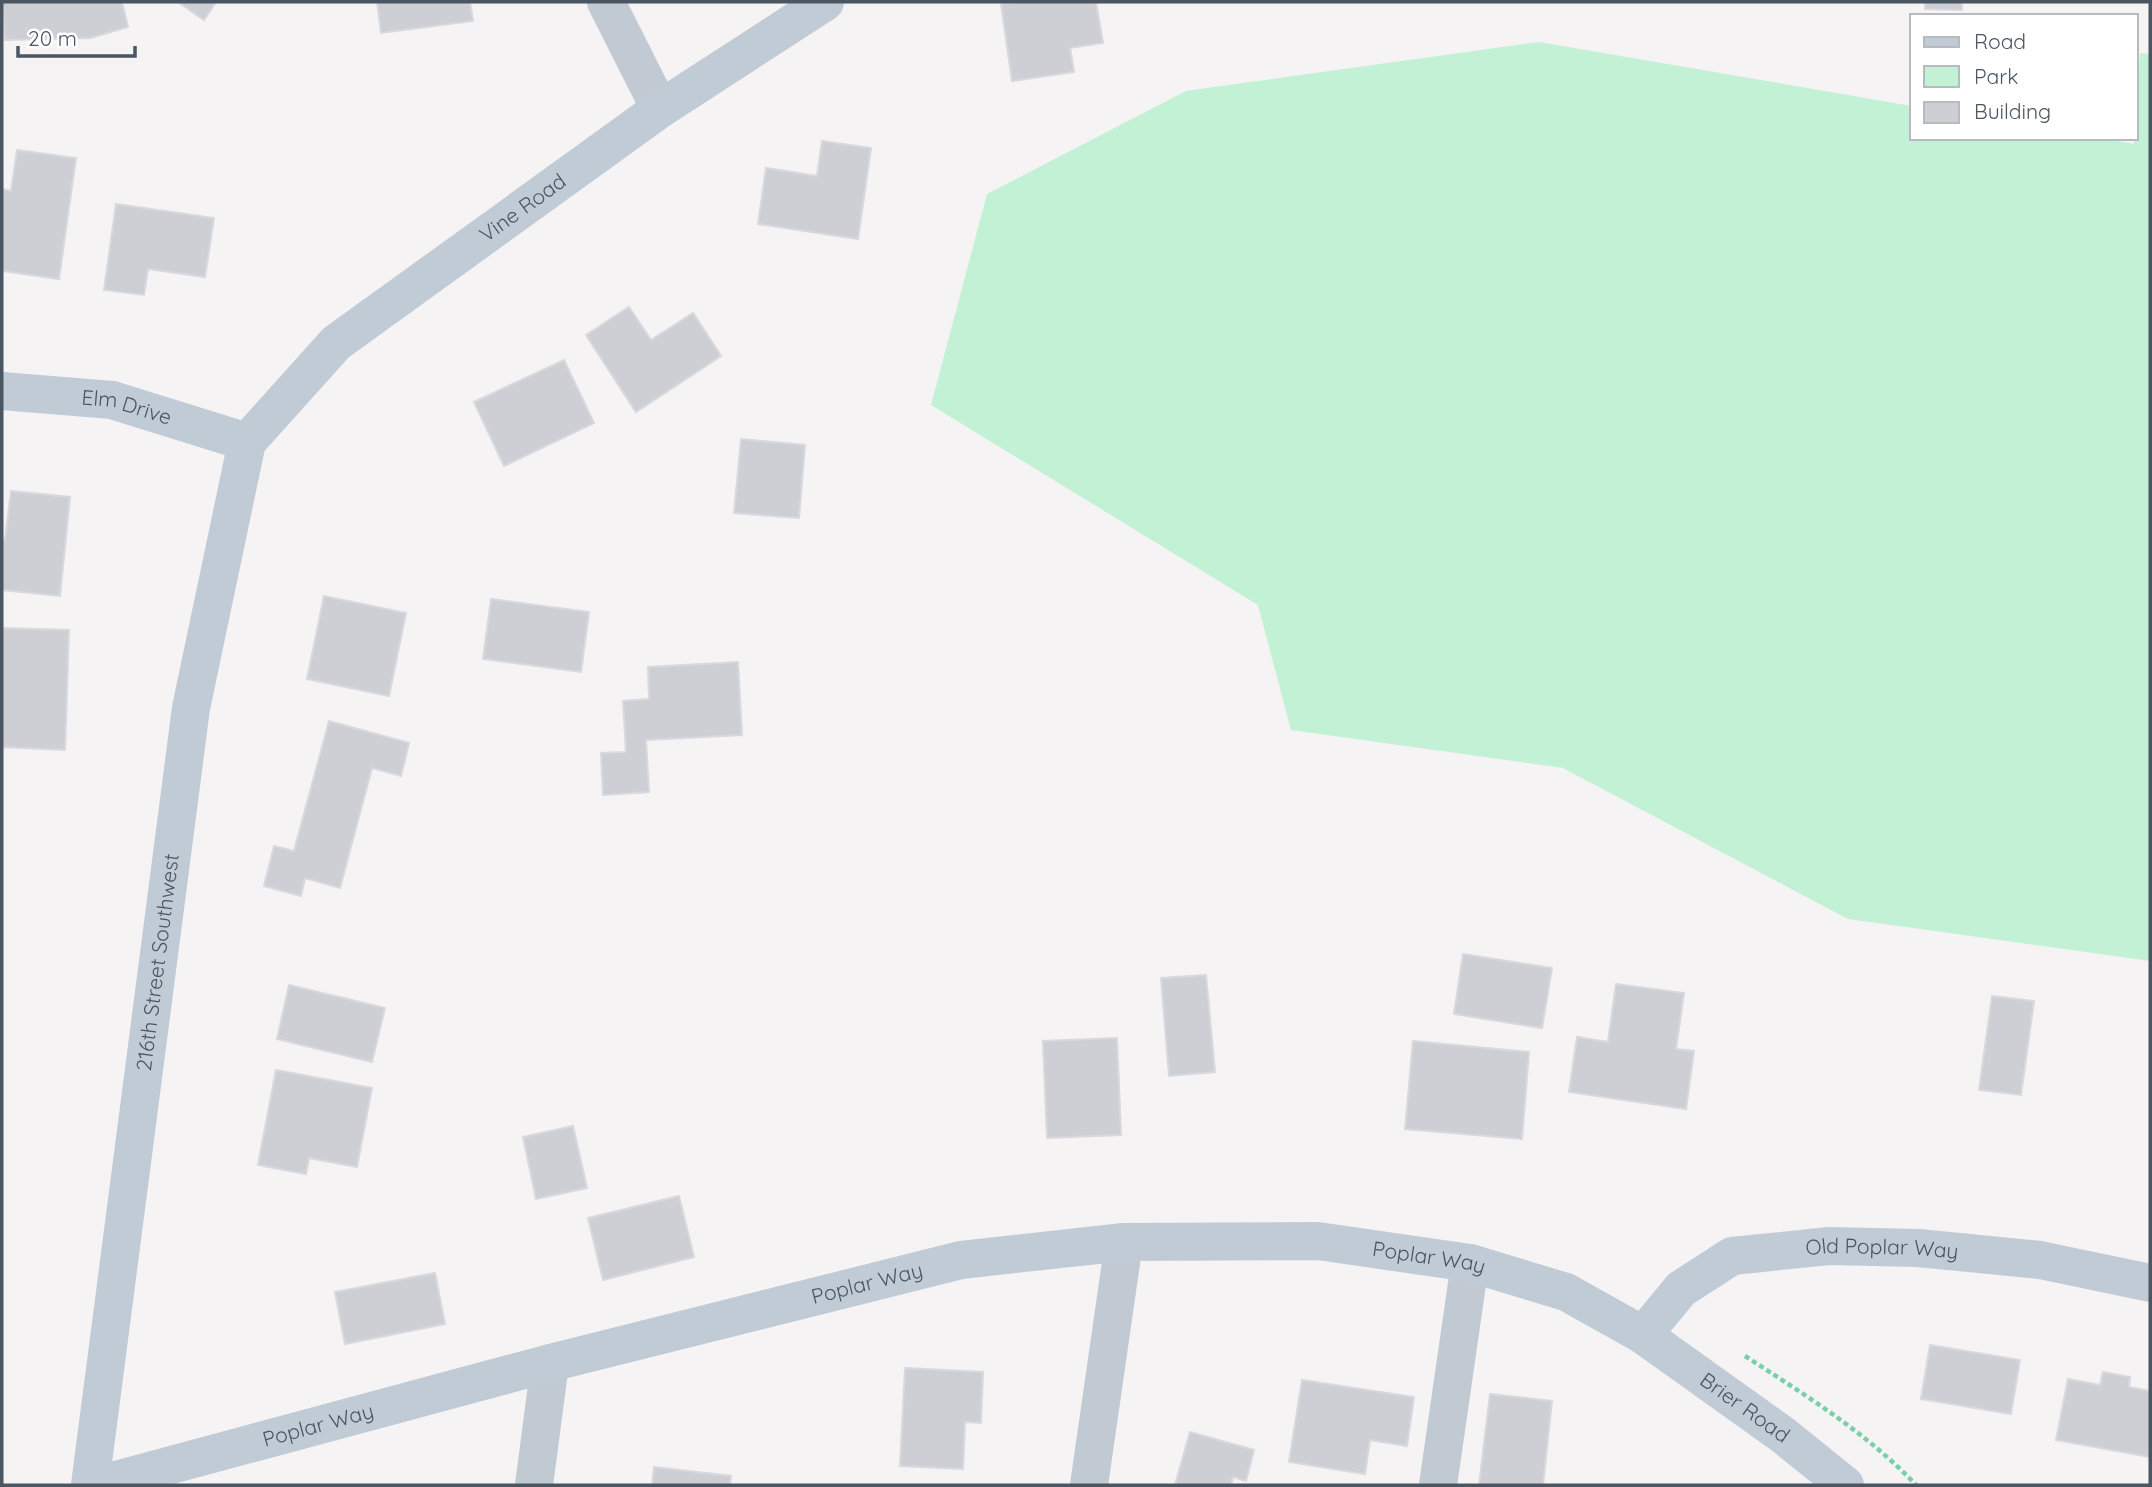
<svg xmlns="http://www.w3.org/2000/svg" width="2152" height="1487" font-family="Quicksand,sans-serif">
  <style>
    .green { fill: #c3f1d5 }
    .building { fill: #cdcfd5; stroke: #d7d9de; stroke-width: 2 }
    .lines { fill: none; stroke-linecap: round; stroke-linejoin: round }
    .path { stroke: #7ad0a6; stroke-width: 4.5; stroke-dasharray: 5 3.5; stroke-linecap: butt }
    .street { stroke: #c1cad2; stroke-width: 38 }
    .secondary { stroke: #c1cbd6; stroke-width: 38 }
    .labels { text-anchor: middle; stroke-width: 5; stroke-linejoin: round; paint-order: stroke }
    .street-label { font-size: 21px; fill: #4a5661; stroke: #fff }
  </style>
  <rect width="100%" height="100%" fill="#f5f3f3"/>
  <path class="green" d="M 1539,42 L 1912,106 L 1912,138 L 2102,138 L 2134,144 L 2140,53 L 2150,54 L 2150,961 L 1848,919 L 1563,768 L 1291,730 L 1258,605 L 931,405 L 987,194 L 1186,91 Z"/>
  <g class="building">
    <path d="M 3,2 L 122,2 L 128,27 L 90,38 L 5,40 Z"/>
    <path d="M 178,2 L 216,2 L 204,20 Z"/>
    <path d="M 377,2 L 470,2 L 473,21 L 381,33 Z"/>
    <path d="M 1017,2 L 1096,2 L 1103,43 L 1070,48 L 1074,72 L 1012,81 L 1001,4 Z"/>
    <path d="M 1925,2 L 1962,2 L 1962,10 L 1925,9 Z"/>
    <path d="M 822,141 L 871,148 L 858,239 L 758,224 L 766,168 L 817,176 Z"/>
    <path d="M 17,150 L 76,158 L 59,279 L 2,271 L 2,189 L 11,191 Z"/>
    <path d="M 116,204 L 214,218 L 205,277 L 148,269 L 144,295 L 104,290 Z"/>
    <path d="M 629,307 L 651,340 L 693,313 L 721,356 L 636,412 L 586,335 Z"/>
    <path d="M 564,360 L 594,423 L 504,466 L 474,402 Z"/>
    <path d="M 741,439 L 805,445 L 799,518 L 734,513 Z"/>
    <path d="M 11,491 L 70,497 L 60,596 L 2,590 L 2,540 L 5,540 Z"/>
    <path d="M 324,596 L 406,613 L 389,696 L 307,679 Z"/>
    <path d="M 491,599 L 589,612 L 581,672 L 483,659 Z"/>
    <path d="M 2,628 L 69,630 L 65,750 L 2,747 Z"/>
    <path d="M 738,662 L 742,735 L 646,740 L 649,792 L 603,795 L 601,753 L 626,752 L 623,701 L 649,699 L 648,667 Z"/>
    <path d="M 329,721 L 409,743 L 401,776 L 372,768 L 340,888 L 305,878 L 301,896 L 264,886 L 274,846 L 294,851 Z"/>
    <path d="M 1463,954 L 1552,968 L 1542,1028 L 1454,1014 Z"/>
    <path d="M 1206,975 L 1215,1072 L 1169,1076 L 1161,978 Z"/>
    <path d="M 1616,984 L 1684,993 L 1676,1049 L 1694,1051 L 1686,1109 L 1569,1092 L 1577,1037 L 1608,1042 Z"/>
    <path d="M 289,985 L 385,1008 L 372,1062 L 277,1039 Z"/>
    <path d="M 1992,996 L 2034,1001 L 2021,1095 L 1979,1090 Z"/>
    <path d="M 1117,1038 L 1121,1135 L 1047,1138 L 1043,1041 Z"/>
    <path d="M 1413,1041 L 1529,1052 L 1522,1139 L 1405,1129 Z"/>
    <path d="M 276,1070 L 372,1088 L 357,1167 L 309,1158 L 306,1174 L 258,1165 Z"/>
    <path d="M 573,1126 L 587,1188 L 536,1199 L 523,1137 Z"/>
    <path d="M 679,1196 L 694,1257 L 603,1280 L 588,1218 Z"/>
    <path d="M 435,1273 L 445,1324 L 345,1344 L 335,1292 Z"/>
    <path d="M 1930,1345 L 2020,1360 L 2011,1414 L 1921,1399 Z"/>
    <path d="M 905,1368 L 983,1372 L 981,1423 L 965,1422 L 963,1469 L 900,1466 Z"/>
    <path d="M 2103,1372 L 2130,1377 L 2129,1387 L 2150,1391 L 2150,1457 L 2056,1440 L 2068,1379 L 2100,1385 Z"/>
    <path d="M 1302,1380 L 1414,1397 L 1407,1446 L 1370,1440 L 1365,1474 L 1289,1462 Z"/>
    <path d="M 1490,1394 L 1552,1401 L 1543,1485 L 1479,1485 Z"/>
    <path d="M 1190,1432 L 1254,1450 L 1246,1481 L 1233,1477 L 1231,1485 L 1175,1485 Z"/>
    <path d="M 654,1467 L 731,1476 L 730,1485 L 652,1485 Z"/>
  </g>
  <g class="lines">
    <path class="path" d="M 1745,1356 C 1805,1395 1867,1433 1916,1485"/>
    <g class="street">
      <path d="M 606,2 L 660,109"/>
      <path d="M 534,1485 L 550,1363"/>
      <path d="M 1089,1485 L 1124,1242"/>
      <path d="M 1438,1485 L 1470,1263"/>
    </g>
    <g class="secondary">
      <path id="s1" d="M 2,391 L 112,400 L 247,442"/>
      <path id="s2" d="M 1643,1335 L 1681,1289 L 1732,1256 L 1829,1246 L 1918,1248 L 2040,1260 L 2150,1283"/>
      <path id="s3" d="M 90,1485 L 191,708 L 247,442 L 336,343 L 660,109 L 825,2"/>
      <path id="s4" d="M 97,1485 L 550,1363 L 961,1260 L 1124,1242 L 1318,1241 L 1470,1263 L 1566,1292 L 1643,1335 L 1783,1435 L 1845,1485"/>
    </g>
  </g>
  <g class="labels">
    <g class="street-label">
      <text dy="7" stroke="none"><textPath href="#s3" startOffset="1419">Vine Road</textPath></text>
      <text dy="7" stroke="none"><textPath href="#s1" startOffset="126">Elm Drive</textPath></text>
      <text dy="7" stroke="none"><textPath href="#s3" startOffset="527">216th Street Southwest</textPath></text>
      <text dy="7" stroke="none"><textPath href="#s2" startOffset="271">Old Poplar Way</textPath></text>
      <text dy="7" stroke="none"><textPath href="#s4" startOffset="1363">Poplar Way</textPath></text>
      <text dy="7" stroke="none"><textPath href="#s4" startOffset="796">Poplar Way</textPath></text>
      <text dy="7" stroke="none"><textPath href="#s4" startOffset="1718">Brier Road</textPath></text>
      <text dy="7" stroke="none"><textPath href="#s4" startOffset="229">Poplar Way</textPath></text>
    </g>
  </g>
  <rect width="2152" height="1487" fill="none" stroke="#4a5661" stroke-width="7"/>
  <rect x="1910" y="14" width="228" height="126" fill="#ffffff" stroke="#b7bbc0" stroke-width="2"/>
  <rect x="1924" y="37" width="35" height="10" fill="#c1cbd6" stroke="#b7bbc0" stroke-width="2"/>
  <text x="1974" y="49" font-size="21" fill="#4a5661">Road</text>
  <rect x="1924" y="66" width="35" height="21" fill="#c3f1d5" stroke="#b7bbc0" stroke-width="2"/>
  <text x="1974" y="84" font-size="21" fill="#4a5661">Park</text>
  <rect x="1924" y="102" width="35" height="21" fill="#cdcfd5" stroke="#b7bbc0" stroke-width="2"/>
  <text x="1974" y="119" font-size="21" fill="#4a5661">Building</text>
  <path d="M18 46v10h117v-10" fill="none" stroke="#4a5661" stroke-width="3.5"/>
  <text x="28" y="46" font-size="21" fill="#4a5661" stroke="#ffffff" stroke-width="5" paint-order="stroke">20 m</text>
</svg>
